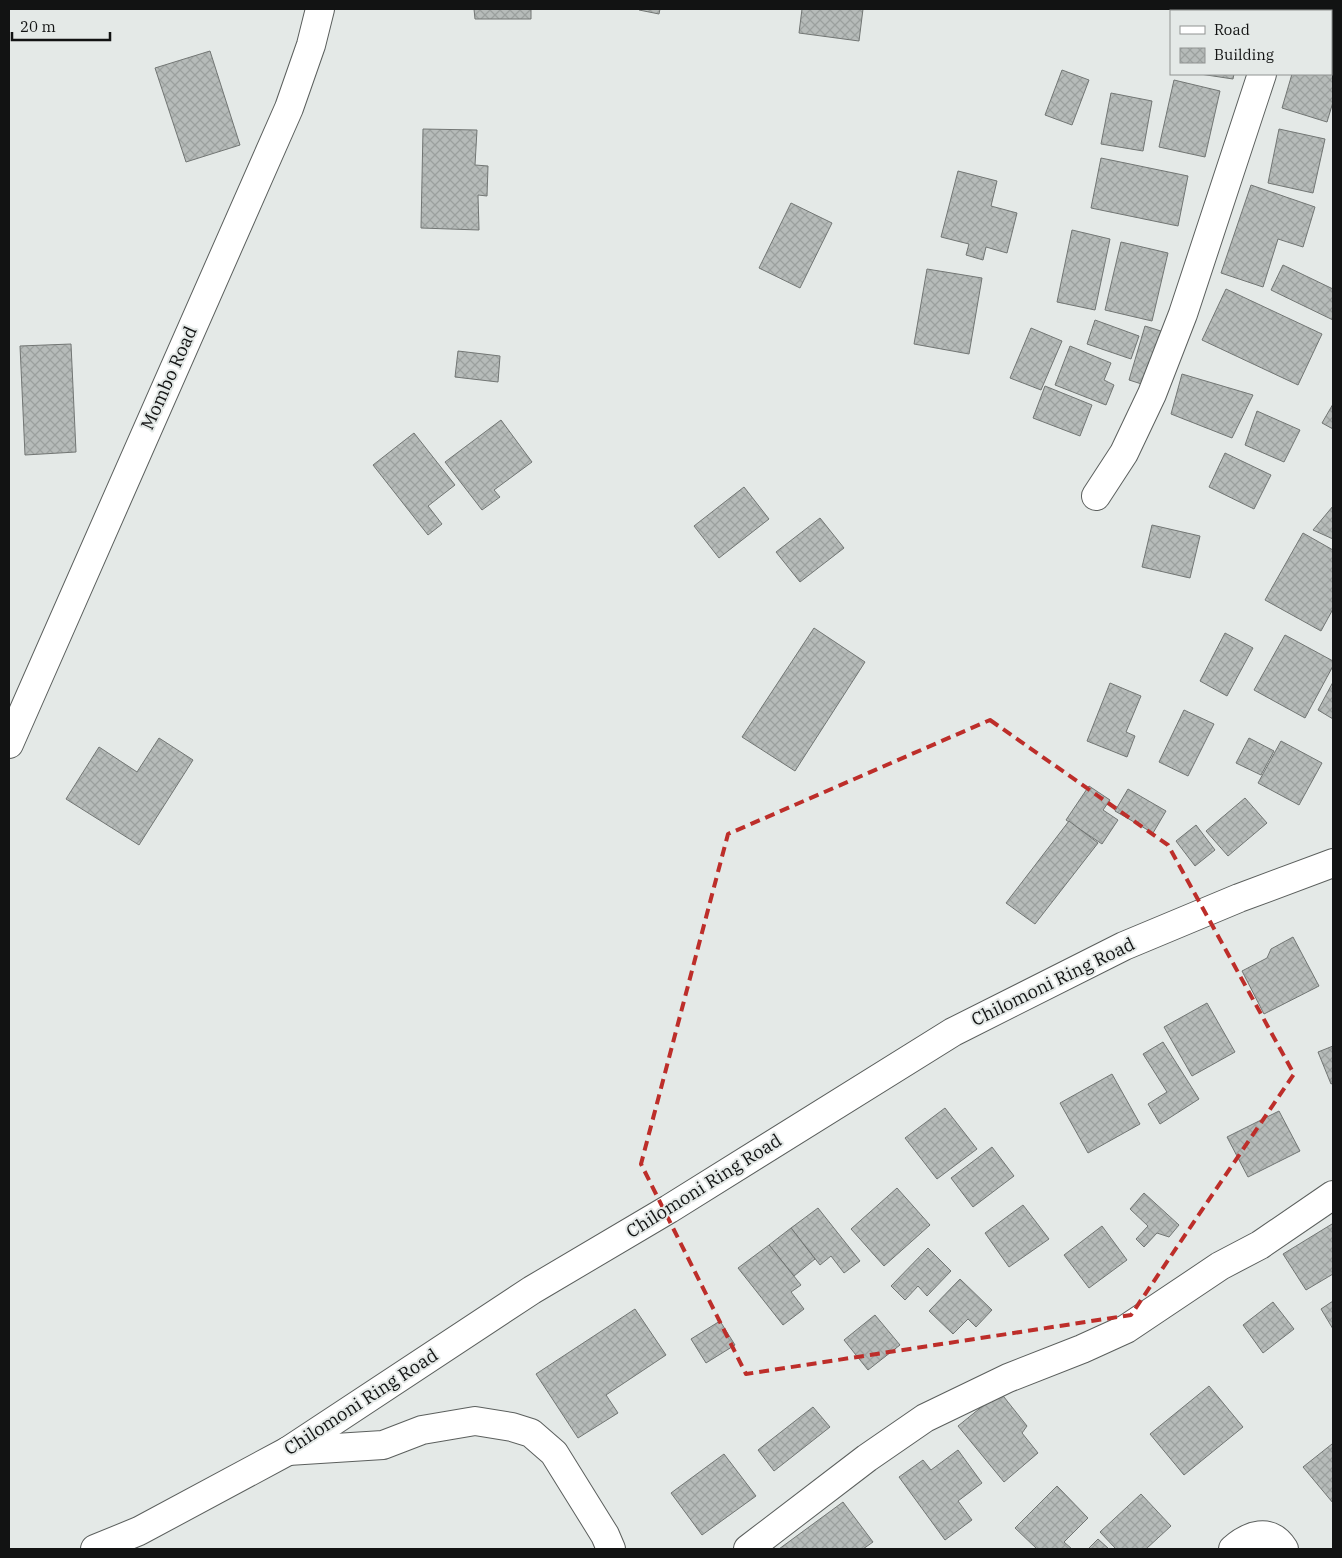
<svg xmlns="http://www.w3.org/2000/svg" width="1342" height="1558" font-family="'IBM Plex Serif',serif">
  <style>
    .building { fill: url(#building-cross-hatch); stroke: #727674 }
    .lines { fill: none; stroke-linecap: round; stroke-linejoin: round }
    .minor-casing { stroke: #5b5f5d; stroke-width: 30 }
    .tertiary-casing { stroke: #5b5f5d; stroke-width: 30 }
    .minor { stroke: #fff; stroke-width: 28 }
    .tertiary { stroke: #fff; stroke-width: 28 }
    .marked { fill: none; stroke: #bd2e2a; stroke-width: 4; stroke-dasharray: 10 6; stroke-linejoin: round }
    .labels { text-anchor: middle; stroke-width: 4; stroke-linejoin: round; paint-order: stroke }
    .street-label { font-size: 18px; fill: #121313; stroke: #e4e9e7 }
  </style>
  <defs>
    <pattern id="building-cross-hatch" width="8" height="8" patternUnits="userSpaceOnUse" patternTransform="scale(1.25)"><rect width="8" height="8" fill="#b6bbb9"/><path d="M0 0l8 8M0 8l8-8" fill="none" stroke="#9ba09e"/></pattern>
  </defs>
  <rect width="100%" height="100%" fill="#e4e9e7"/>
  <g class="building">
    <path d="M 474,9 L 531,9 L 531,19 L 475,19 Z"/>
    <path d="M 639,9 L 660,9 L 659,14 L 639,10 Z"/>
    <path d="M 802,9 L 863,9 L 859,41 L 799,33 Z"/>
    <path d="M 1203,9 L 1208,9 L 1228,11 L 1203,11 Z"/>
    <path d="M 210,51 L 240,145 L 186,162 L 155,68 Z"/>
    <path d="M 1331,58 L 1333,59 L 1333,102 L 1327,122 L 1282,108 L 1292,74 L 1331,74 Z"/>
    <path d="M 1062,70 L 1089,80 L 1072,125 L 1045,115 Z"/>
    <path d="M 1200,74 L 1234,74 L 1233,79 Z"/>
    <path d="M 1174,80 L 1220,91 L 1205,157 L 1159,147 Z"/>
    <path d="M 1111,93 L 1152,101 L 1143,151 L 1101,144 Z"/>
    <path d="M 423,129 L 477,130 L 475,165 L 488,166 L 487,196 L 478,195 L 479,230 L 421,228 Z"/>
    <path d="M 1279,129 L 1325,139 L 1313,193 L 1268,183 Z"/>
    <path d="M 1101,158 L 1188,176 L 1178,226 L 1091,208 Z"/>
    <path d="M 958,171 L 997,181 L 991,206 L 1017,213 L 1007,253 L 986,247 L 983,260 L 966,255 L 969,244 L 941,237 Z"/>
    <path d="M 1251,185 L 1315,207 L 1303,247 L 1278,239 L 1263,287 L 1221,273 Z"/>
    <path d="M 791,203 L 832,223 L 800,288 L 759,268 Z"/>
    <path d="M 1072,230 L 1110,239 L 1095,310 L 1057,302 Z"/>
    <path d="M 1121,242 L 1168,253 L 1152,321 L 1105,310 Z"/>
    <path d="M 1283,265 L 1333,289 L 1333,320 L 1271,290 Z"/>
    <path d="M 927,269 L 982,278 L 969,354 L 914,344 Z"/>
    <path d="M 1226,289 L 1322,334 L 1298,385 L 1202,340 Z"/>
    <path d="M 1095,320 L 1139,336 L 1131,359 L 1087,344 Z"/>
    <path d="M 1145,326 L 1164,332 L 1148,386 L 1129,380 Z"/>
    <path d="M 1031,328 L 1062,341 L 1041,390 L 1010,378 Z"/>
    <path d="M 71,344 L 76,452 L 25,455 L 20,346 Z"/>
    <path d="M 1070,346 L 1111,363 L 1104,380 L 1114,385 L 1106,405 L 1055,385 Z"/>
    <path d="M 458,351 L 500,356 L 498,382 L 455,377 Z"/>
    <path d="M 1182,374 L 1253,395 L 1232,438 L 1171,414 Z"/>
    <path d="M 1045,386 L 1092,405 L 1080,436 L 1033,418 Z"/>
    <path d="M 1333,404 L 1333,429 L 1322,423 Z"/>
    <path d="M 1257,411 L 1300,430 L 1284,462 L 1245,445 Z"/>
    <path d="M 501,420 L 532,462 L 494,490 L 500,497 L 482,510 L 445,462 Z"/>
    <path d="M 414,433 L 455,485 L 428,506 L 442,524 L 428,535 L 373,465 Z"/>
    <path d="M 1225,453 L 1271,475 L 1254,509 L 1209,487 Z"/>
    <path d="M 744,487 L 769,519 L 719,558 L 694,526 Z"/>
    <path d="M 1333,506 L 1333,539 L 1313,530 Z"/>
    <path d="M 820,518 L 844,548 L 800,582 L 776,552 Z"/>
    <path d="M 1152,525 L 1200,536 L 1190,578 L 1142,567 Z"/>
    <path d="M 1303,533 L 1333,550 L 1333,609 L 1321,631 L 1265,600 Z"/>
    <path d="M 814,628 L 865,662 L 795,771 L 742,737 Z"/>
    <path d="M 1225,633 L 1253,648 L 1227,696 L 1200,681 Z"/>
    <path d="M 1285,635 L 1333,661 L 1333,666 L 1305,718 L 1254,690 Z"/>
    <path d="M 1333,682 L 1333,719 L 1318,710 Z"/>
    <path d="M 1110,683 L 1141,696 L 1126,732 L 1135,736 L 1127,757 L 1087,741 Z"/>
    <path d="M 1184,710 L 1214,724 L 1188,776 L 1159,762 Z"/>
    <path d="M 159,738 L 193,760 L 139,845 L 66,799 L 99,747 L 137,772 Z"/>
    <path d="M 1249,738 L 1274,751 L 1261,775 L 1236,763 Z"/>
    <path d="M 1281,741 L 1322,763 L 1299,805 L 1258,783 Z"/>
    <path d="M 1089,786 L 1110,800 L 1103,810 L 1118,820 L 1102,844 L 1066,820 Z"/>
    <path d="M 1128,789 L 1166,811 L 1153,833 L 1115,811 Z"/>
    <path d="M 1245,798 L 1267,823 L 1228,856 L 1206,831 Z"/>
    <path d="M 1069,821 L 1098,843 L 1035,924 L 1006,903 Z"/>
    <path d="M 1196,825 L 1215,850 L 1195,866 L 1176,841 Z"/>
    <path d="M 1293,937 L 1319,986 L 1264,1014 L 1242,971 L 1267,958 L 1271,949 Z"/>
    <path d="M 1207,1003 L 1235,1052 L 1192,1076 L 1164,1027 Z"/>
    <path d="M 1163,1042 L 1199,1099 L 1160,1124 L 1148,1104 L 1167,1092 L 1143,1054 Z"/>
    <path d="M 1333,1046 L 1333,1083 L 1331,1084 L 1318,1052 Z"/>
    <path d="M 1112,1074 L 1140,1124 L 1088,1153 L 1060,1103 Z"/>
    <path d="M 945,1108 L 977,1149 L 937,1179 L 905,1138 Z"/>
    <path d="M 1279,1111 L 1300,1151 L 1248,1177 L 1227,1137 Z"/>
    <path d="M 992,1147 L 1014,1176 L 973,1207 L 951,1178 Z"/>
    <path d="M 897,1188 L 930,1225 L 884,1266 L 851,1229 Z"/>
    <path d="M 1144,1193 L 1179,1225 L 1169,1237 L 1157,1233 L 1144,1247 L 1136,1239 L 1148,1226 L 1130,1209 Z"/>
    <path d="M 1023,1205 L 1049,1239 L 1009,1267 L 985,1233 Z"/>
    <path d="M 818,1208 L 860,1261 L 844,1273 L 831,1256 L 820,1265 L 791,1228 Z"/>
    <path d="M 1332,1224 L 1333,1226 L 1333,1274 L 1306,1290 L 1283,1254 Z"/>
    <path d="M 1102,1226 L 1127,1260 L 1089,1288 L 1064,1255 Z"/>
    <path d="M 791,1228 L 815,1259 L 794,1276 L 769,1245 Z"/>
    <path d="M 769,1245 L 801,1285 L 791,1292 L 804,1309 L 783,1325 L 738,1268 Z"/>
    <path d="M 928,1248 L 951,1271 L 927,1296 L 918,1286 L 905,1300 L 891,1286 Z"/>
    <path d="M 960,1279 L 992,1310 L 976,1327 L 968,1319 L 953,1334 L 929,1311 Z"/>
    <path d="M 1333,1301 L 1333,1329 L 1321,1309 Z"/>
    <path d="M 1273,1302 L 1294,1329 L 1263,1353 L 1243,1325 Z"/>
    <path d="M 635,1309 L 666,1355 L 606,1395 L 618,1413 L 578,1438 L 536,1374 Z"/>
    <path d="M 875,1315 L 900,1345 L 868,1370 L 844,1340 Z"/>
    <path d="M 720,1321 L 735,1345 L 706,1363 L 691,1339 Z"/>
    <path d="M 1209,1386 L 1243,1427 L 1184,1475 L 1150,1434 Z"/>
    <path d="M 1000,1392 L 1027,1426 L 1022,1433 L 1038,1453 L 1004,1482 L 958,1426 Z"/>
    <path d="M 813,1407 L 830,1427 L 774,1471 L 758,1450 Z"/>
    <path d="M 1332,1444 L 1333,1446 L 1333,1503 L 1303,1467 Z"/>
    <path d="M 958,1450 L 982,1483 L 958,1501 L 972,1520 L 945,1540 L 899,1477 L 923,1460 L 931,1470 Z"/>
    <path d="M 724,1454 L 756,1496 L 702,1535 L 671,1493 Z"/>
    <path d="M 1057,1486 L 1088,1518 L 1064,1542 L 1072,1549 L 1037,1549 L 1015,1528 Z"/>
    <path d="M 1141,1494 L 1171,1526 L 1146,1549 L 1116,1549 L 1100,1532 Z"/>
    <path d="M 843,1502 L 873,1542 L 863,1549 L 779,1549 Z"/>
    <path d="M 1098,1539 L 1109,1549 L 1088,1549 Z"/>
  </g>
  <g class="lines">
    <g class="minor-casing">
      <g id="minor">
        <path d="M 1284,11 L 1285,9"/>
        <path d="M 1096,496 L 1124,453 L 1152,394 L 1183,314 L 1262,74"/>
        <path d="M 9,744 L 289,108 L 311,45 L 320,9"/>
        <path d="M 288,1451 L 383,1445 L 422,1430 L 475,1421 L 512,1427 L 531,1433 L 554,1453 L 605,1535 L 611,1549"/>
        <path d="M 748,1549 L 867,1458 L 925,1418 L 1008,1378 L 1082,1349 L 1126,1329 L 1220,1266 L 1260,1245 L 1333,1195"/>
        <path d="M 1233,1549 C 1249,1535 1270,1527 1284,1549"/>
      </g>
    </g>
    <g class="tertiary-casing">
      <path id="tertiary" d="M 95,1549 L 139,1531 L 288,1451 L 532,1290 L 669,1209 L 953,1032 L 1124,946 L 1239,898 L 1333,863"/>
    </g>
    <use href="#minor" class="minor"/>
    <use href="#tertiary" class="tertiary"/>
  </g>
  <path class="marked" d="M 990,720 L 1168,845 L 1294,1074 L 1131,1315 L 746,1374 L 641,1164 L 728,834 Z"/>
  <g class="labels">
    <g class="street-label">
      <text transform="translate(169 378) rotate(-66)" y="6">Mombo Road</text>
      <text transform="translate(1053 982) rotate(-26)" y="6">Chilomoni Ring Road</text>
      <text transform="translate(704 1186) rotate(-32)" y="6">Chilomoni Ring Road</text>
      <text transform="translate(361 1402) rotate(-33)" y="6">Chilomoni Ring Road</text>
    </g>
  </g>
  <rect width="1342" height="1558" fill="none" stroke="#121313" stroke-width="20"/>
  <rect x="1170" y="10" width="162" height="65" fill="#e4e9e7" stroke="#909392"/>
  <rect x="1180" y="26" width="25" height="8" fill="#ffffff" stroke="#909392"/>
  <text x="1214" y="35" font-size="15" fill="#121313">Road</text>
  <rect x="1180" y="48" width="25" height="15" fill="url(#building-cross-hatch)" stroke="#909392"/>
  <text x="1214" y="60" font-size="15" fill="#121313">Building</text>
  <path d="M12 32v8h98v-8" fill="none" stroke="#121313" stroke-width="2.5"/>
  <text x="20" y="32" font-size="15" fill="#121313" stroke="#e4e9e7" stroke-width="4" paint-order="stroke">20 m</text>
</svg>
